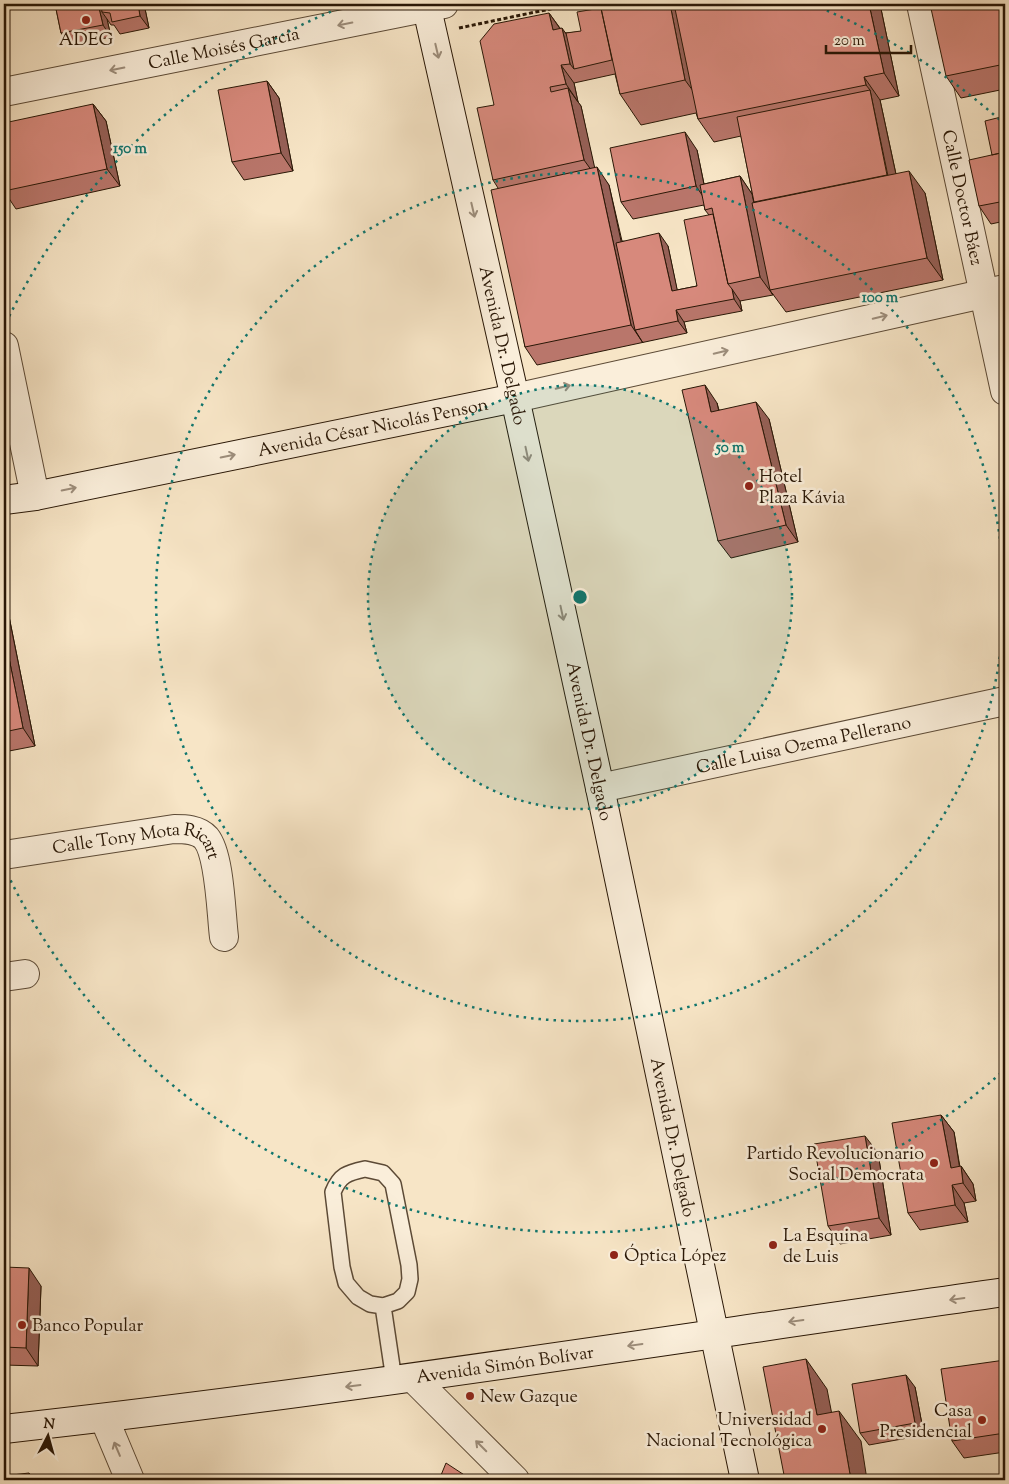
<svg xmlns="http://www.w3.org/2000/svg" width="1009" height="1484" font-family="'Sorts Mill Goudy',serif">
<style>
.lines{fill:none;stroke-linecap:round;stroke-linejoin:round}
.lane-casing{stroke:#5c4a36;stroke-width:18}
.street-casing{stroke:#5c4a36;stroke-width:30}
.secondary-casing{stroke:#291706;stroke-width:30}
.path{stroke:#291706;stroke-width:3;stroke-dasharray:4 2.5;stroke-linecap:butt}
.lane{stroke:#faeeda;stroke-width:15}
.street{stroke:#faeeda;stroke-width:28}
.secondary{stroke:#faeeda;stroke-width:28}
.wall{fill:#b9766b;stroke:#291706;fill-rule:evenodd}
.shaded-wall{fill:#966057;stroke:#291706}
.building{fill:#d7897c;stroke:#291706}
.oneway{stroke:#9c8d7b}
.ring{fill:none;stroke:#0f766e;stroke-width:2.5;stroke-dasharray:2.5 5}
.poi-dot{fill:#8f2418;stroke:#faeeda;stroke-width:2}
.labels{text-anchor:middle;stroke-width:5;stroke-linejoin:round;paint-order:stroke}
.poi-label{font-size:18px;fill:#291706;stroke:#faeeda;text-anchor:start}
.street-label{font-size:18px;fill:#291706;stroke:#faeeda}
.centre{fill:#0f766e;stroke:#faeeda;stroke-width:2.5}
.ring-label{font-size:15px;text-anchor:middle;font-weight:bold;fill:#0f766e;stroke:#faeeda;stroke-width:5;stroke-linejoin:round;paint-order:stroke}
</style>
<rect width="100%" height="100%" fill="#f7e5c6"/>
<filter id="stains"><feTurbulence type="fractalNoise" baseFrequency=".004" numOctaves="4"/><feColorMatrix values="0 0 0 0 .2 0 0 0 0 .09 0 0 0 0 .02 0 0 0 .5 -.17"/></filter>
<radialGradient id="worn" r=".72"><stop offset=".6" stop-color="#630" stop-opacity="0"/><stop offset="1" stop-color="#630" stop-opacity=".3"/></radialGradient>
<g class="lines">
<defs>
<path id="lane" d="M 365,1169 L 383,1173 L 393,1184 L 409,1265 L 410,1279 L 407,1292 L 398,1301 L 383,1306 L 370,1304 L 358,1297 L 346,1283 L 342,1267 L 333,1192 C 340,1175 347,1173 365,1169 Z
M 383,1306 L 394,1380"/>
<g id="street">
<path id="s1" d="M 921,4 L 1005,391"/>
<path id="s2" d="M 4,92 L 444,4"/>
<path d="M 4,346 L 35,496"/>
<path d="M 515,398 L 1005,289"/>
<path id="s3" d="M 600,788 L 1005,701"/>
<path id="s4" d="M 4,855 L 174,829 C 185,829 198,829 206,838 C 220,855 221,913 224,937"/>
<path d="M 4,977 L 25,974"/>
<path d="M 413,1378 L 515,1480"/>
<path d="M 104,1418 L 130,1480"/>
</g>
<g id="secondary">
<path id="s5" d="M 426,4 L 515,398 L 600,788 L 745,1480"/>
<path id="s6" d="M 4,500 L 35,496 L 515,398"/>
<path id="s7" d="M 4,1429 C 339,1392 672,1339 1005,1292"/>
</g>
</defs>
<!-- lane casing -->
<use href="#lane" class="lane-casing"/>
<!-- street casing -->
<use href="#street" class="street-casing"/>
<!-- secondary casing -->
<use href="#secondary" class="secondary-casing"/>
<!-- path -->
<path class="path" d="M 459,28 L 574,4"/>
<!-- lane -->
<use href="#lane" class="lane"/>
<!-- street -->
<use href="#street" class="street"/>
<!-- secondary -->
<use href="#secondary" class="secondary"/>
</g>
<!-- wall -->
<path class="wall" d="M 55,4 L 144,4 L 149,28 L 120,34 L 114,25 L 111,25 L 107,19 L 111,37 L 70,45 L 61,33 Z
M 880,4 L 899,96 L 880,100 L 896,174 L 925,193 L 943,280 L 786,312 L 772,293 L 773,295 L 740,301 L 742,311 L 684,322 L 687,333 L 537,365 L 525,347 L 498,188 L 493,180 L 494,105 L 549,13 L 560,28 L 566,33 ZM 615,74 L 620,94 L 641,125 L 696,113 L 698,119 L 714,142 L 741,136 L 754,202 L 752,194 L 740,176 L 704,184 L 697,150 L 621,202 L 633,219 L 704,205 L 705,210 L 709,215 L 697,286 L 677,290 L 668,246 L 622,241 L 609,185 L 594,168 L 581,106 L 578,102 L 574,83 Z
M 1005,4 L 1005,89 L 961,98 L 946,76 Z
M 267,81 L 279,98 L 293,171 L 244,180 L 232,162 Z
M 93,104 L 106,121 L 120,186 L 16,209 L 4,191 Z
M 1005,116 L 1005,221 L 991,224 L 979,206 L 992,155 Z
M 717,403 L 719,410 L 769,419 L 798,542 L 731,558 L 718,541 Z
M 4,591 L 35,746 L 4,752 Z
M 941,1115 L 954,1132 L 960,1167 L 961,1166 L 973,1184 L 976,1201 L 964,1203 L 968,1222 L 920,1230 L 908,1213 Z
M 878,1153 L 891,1235 L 840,1244 L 828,1226 Z
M 4,1267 L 41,1286 L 38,1366 L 4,1365 Z
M 1005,1361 L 1005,1452 L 964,1458 L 952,1441 Z
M 915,1387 L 924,1435 L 869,1445 L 860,1433 Z"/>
<!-- shaded-wall -->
<path class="shaded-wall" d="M 98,4 L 104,4 L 102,12 L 107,19 L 111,37 L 103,25 Z
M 138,4 L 144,4 L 149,28 L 140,16 Z
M 670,4 L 685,4 L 707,110 L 685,80 Z
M 869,4 L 880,4 L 899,96 L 884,73 Z
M 549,13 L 561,30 L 553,30 Z
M 562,28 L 574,45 L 574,69 L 570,64 Z
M 561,65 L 574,83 L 578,102 L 566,84 Z
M 864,77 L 880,100 L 901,198 L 889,181 L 870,90 L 866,85 Z
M 267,81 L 279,98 L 293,171 L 281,153 Z
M 568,88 L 581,106 L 597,178 L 584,160 Z
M 93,104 L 106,121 L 120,186 L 107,169 Z
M 685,132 L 697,150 L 708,204 L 696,186 Z
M 597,167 L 609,185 L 640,329 L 635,330 L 643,343 L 631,325 Z
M 909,171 L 925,193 L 943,280 L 927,258 Z
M 740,176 L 752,194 L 772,289 L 770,290 L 773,295 L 760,277 Z
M 659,233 L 668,246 L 680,303 L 672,291 Z
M 732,289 L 740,301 L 742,311 L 734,299 Z
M 676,310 L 684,322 L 687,333 L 678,321 Z
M 705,385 L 717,403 L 723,430 L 711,412 Z
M 756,402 L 769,419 L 798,542 L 786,525 Z
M 4,591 L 4,592 L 35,746 L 23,728 L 4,633 Z
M 941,1115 L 954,1132 L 962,1183 L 951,1168 Z
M 865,1136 L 878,1153 L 891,1235 L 879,1218 Z
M 961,1166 L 973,1184 L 976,1201 L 963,1183 Z
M 952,1185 L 964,1203 L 968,1222 L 955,1205 Z
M 29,1268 L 41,1286 L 38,1366 L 26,1348 Z
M 806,1359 L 827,1389 L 838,1446 L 817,1415 Z
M 906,1375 L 915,1387 L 924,1435 L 915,1423 Z
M 839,1411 L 861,1441 L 867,1480 L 851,1480 Z
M 29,1473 L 34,1480 L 30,1480 Z"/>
<!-- building -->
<path class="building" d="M 55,4 L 98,4 L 103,25 L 61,33 Z
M 101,4 L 138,4 L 140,16 L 112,22 L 110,13 L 102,12 Z
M 600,4 L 670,4 L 685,80 L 620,94 Z
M 674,4 L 869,4 L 884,73 L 864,77 L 866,85 L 698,119 Z
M 930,4 L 1005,4 L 1005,64 L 946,76 Z
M 601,8 L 612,60 L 574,69 L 566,33 L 581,31 L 577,12 Z
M 549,13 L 553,30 L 562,28 L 570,64 L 561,65 L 566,84 L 550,87 L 551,92 L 568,88 L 584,160 L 493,180 L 477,108 L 494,105 L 480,41 L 494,24 Z
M 267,81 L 281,153 L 232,162 L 218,90 Z
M 870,90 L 887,175 L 754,202 L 737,117 Z
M 93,104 L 107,169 L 4,191 L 4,123 Z
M 1005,116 L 1005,152 L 992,155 L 985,121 Z
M 685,132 L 696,186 L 621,202 L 610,148 Z
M 1005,152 L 1005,201 L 979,206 L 969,160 Z
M 597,167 L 631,325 L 525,347 L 491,190 Z
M 909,171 L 927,258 L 770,290 L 752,203 Z
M 740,176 L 760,277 L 728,284 L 712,208 L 705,210 L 700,185 Z
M 713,214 L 728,284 L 732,289 L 734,299 L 676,310 L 678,321 L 635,330 L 616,243 L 659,233 L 672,291 L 697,286 L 684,220 Z
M 705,385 L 711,412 L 756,402 L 786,525 L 718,541 L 682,390 Z
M 4,633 L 23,728 L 4,732 Z
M 941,1115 L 951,1168 L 961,1166 L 963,1183 L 952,1185 L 955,1205 L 908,1213 L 892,1123 Z
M 865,1136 L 879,1218 L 828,1226 L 814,1144 Z
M 4,1267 L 29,1268 L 26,1348 L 4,1347 Z
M 806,1359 L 817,1415 L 839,1411 L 851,1480 L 785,1480 L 763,1367 Z
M 1005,1360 L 1005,1433 L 952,1441 L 941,1369 Z
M 906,1375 L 915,1423 L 860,1433 L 852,1384 Z
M 446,1463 L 472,1480 L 439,1480 Z
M 29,1473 L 30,1480 L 4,1480 L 4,1476 Z
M 707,1478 L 707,1480 L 693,1480 Z"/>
<!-- one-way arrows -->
<defs><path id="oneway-shaft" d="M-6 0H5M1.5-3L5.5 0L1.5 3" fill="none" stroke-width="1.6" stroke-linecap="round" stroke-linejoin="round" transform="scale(1.25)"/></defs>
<g class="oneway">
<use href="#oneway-shaft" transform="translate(345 24) rotate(169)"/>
<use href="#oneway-shaft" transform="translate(437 51) rotate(77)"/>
<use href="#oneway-shaft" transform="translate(117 69) rotate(169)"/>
<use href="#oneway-shaft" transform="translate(473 210) rotate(77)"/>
<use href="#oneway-shaft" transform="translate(880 317) rotate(-13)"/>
<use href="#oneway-shaft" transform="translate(721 352) rotate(-13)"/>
<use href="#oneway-shaft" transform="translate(563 387) rotate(-13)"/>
<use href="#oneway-shaft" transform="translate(527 454) rotate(78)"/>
<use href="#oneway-shaft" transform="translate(228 456) rotate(-12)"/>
<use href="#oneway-shaft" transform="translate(69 489) rotate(-12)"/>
<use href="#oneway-shaft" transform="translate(562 613) rotate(78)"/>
<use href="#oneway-shaft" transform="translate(957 1299) rotate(172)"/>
<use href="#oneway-shaft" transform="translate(796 1321) rotate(172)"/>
<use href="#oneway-shaft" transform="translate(635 1345) rotate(172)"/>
<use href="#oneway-shaft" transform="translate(353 1386) rotate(173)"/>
<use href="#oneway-shaft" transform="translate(481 1446) rotate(-135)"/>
<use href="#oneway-shaft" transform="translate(117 1449) rotate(-113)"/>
</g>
<!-- distance rings -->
<circle cx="580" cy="597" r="212" fill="#0f766e" fill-opacity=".12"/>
<g class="ring">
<circle cx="580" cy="597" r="212"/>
<circle cx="580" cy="597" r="424"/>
<path d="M1001 1073A636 636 0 0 1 6 871M6 323A636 636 0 0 1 347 5M813 5A636 636 0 0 1 1001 121"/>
</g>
<!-- markers -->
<g class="poi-dot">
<circle cx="86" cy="20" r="5"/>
<circle cx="749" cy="486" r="5"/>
<circle cx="934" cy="1163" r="5"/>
<circle cx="773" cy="1245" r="5"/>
<circle cx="614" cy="1255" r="5"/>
<circle cx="22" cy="1325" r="5"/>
<circle cx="470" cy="1396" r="5"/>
<circle cx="982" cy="1420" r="5"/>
<circle cx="822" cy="1429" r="5"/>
</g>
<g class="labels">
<!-- poi labels -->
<g class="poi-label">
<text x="86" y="45" text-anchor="middle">ADEG</text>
<text x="759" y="482">Hotel<tspan x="759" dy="21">Plaza Kávia</tspan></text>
<text x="924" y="1159" text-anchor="end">Partido Revolucionario<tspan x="924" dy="21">Social Democrata</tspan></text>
<text x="783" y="1241">La Esquina<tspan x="783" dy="21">de Luis</tspan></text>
<text x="624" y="1261">Óptica López</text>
<text x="32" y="1331">Banco Popular</text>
<text x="480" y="1402">New Gazque</text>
<text x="972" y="1416" text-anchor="end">Casa<tspan x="972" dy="21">Presidencial</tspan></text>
<text x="812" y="1425" text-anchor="end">Universidad<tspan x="812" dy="21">Nacional Tecnológica</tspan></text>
</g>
<!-- street labels -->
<g class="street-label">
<text dy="6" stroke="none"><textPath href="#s2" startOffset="224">Calle Moisés García</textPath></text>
<text dy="6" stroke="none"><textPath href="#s1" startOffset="198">Calle Doctor Báez</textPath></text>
<text dy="6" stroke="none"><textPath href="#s5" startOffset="350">Avenida Dr. Delgado</textPath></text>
<text dy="6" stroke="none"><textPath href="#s6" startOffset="376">Avenida César Nicolás Penson</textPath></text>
<text dy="6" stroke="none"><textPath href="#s5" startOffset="755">Avenida Dr. Delgado</textPath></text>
<text dy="6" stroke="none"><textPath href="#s3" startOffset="208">Calle Luisa Ozema Pellerano</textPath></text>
<text dy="6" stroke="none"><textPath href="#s4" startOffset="139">Calle Tony Mota Ricart</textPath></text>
<text dy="6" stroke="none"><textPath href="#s5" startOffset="1160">Avenida Dr. Delgado</textPath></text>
<text dy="6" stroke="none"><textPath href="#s7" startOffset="505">Avenida Simón Bolívar</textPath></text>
</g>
</g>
<circle cx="580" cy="597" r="8" class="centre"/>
<g class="ring-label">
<text x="130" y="153">150 m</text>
<text x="880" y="302">100 m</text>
<text x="730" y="452">50 m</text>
</g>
<!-- margin -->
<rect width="1009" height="1484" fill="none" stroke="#f7e5c6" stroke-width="20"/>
<rect x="5" y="5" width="999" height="1474" fill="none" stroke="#291706" stroke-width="2.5"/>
<rect x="10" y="10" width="989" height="1464" fill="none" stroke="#291706"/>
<!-- north arrow -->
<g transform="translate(48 1436) rotate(6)" stroke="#faeeda" stroke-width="4" paint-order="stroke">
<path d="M0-4L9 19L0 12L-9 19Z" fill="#291706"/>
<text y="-8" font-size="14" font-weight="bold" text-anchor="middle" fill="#291706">N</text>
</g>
<!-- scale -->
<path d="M826 45v8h85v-8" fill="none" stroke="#291706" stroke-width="2.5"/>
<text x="834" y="45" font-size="15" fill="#291706" stroke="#faeeda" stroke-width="4" paint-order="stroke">20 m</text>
<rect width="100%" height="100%" filter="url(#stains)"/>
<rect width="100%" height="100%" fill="url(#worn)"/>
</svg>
